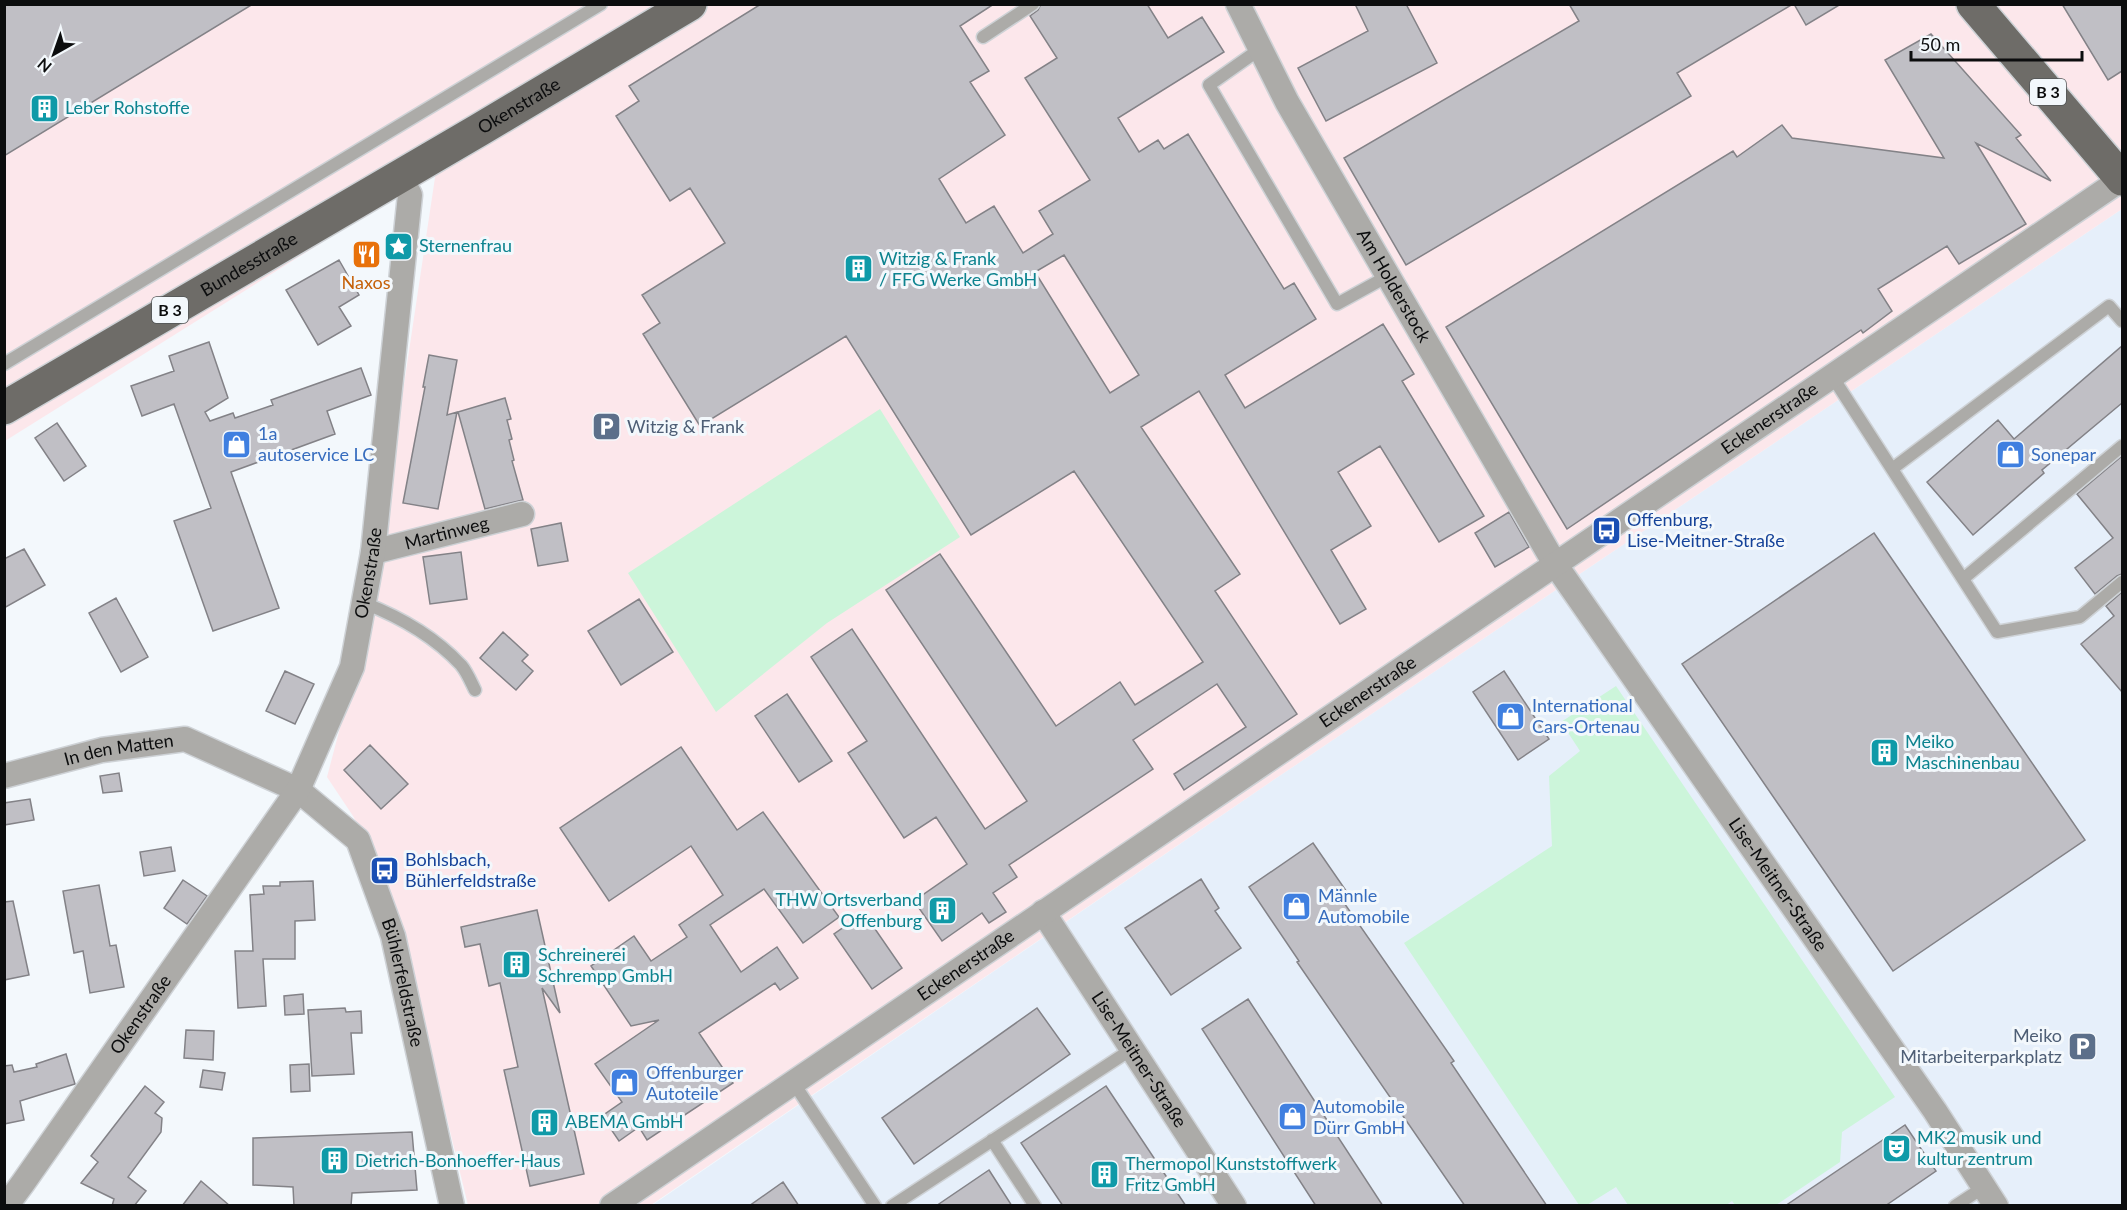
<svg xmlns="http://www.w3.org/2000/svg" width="2127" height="1210" font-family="Lato,sans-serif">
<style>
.built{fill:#e6effa}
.industrial{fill:#fce7eb}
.green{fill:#ccf5da}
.building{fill:#c0bfc5;stroke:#838287;stroke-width:1.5;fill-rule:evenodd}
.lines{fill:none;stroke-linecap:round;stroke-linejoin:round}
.lane-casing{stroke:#ced2d6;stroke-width:15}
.street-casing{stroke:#ced2d6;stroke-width:27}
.primary-casing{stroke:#ced2d6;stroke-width:36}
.lane{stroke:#acaba8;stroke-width:12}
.street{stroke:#acaba8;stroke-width:24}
.primary{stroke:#6e6c68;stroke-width:33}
.labels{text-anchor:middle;stroke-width:6;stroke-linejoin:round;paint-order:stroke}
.shield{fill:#f3f8fc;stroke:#515455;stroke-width:1.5}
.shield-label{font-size:16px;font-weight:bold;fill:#0c0d0e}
.street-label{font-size:18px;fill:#0c0d0e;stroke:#f3f8fc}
.culture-label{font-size:18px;fill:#0d838f;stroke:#f3f8fc;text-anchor:start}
.food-label{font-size:18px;fill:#c56008;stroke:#f3f8fc}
.service-label{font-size:18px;fill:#4e5e75;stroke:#f3f8fc;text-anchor:start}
.shop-label{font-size:18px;fill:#366cbe;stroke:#f3f8fc;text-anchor:start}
.transit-label{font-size:18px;fill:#164399;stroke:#f3f8fc;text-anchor:start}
</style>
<rect width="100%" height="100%" fill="#f3f8fc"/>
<!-- built -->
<path class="built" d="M 2122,209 L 2122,1205 L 651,1206 L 1269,783 Z"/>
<!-- industrial -->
<path class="industrial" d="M 5,5 L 2122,5 L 2122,209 L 1269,783 L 651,1205 L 468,1205 L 421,1012 L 385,874 L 353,816 L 327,777 L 369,618 L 436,171 L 5,441 Z"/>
<!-- green -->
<path class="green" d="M 880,409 L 960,537 L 827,623 L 716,712 L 628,573 Z
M 1616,686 L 1895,1097 L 1842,1132 L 1840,1162 L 1776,1205 L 1735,1205 L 1732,1201 L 1725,1206 L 1628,1205 L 1616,1187 L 1587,1205 L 1579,1205 L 1404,943 L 1552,846 L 1549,776 L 1580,751 L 1561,722 Z"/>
<!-- building -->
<path class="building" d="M 4,4 L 253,4 L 4,156 Z
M 761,4 L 994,4 L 960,26 L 989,71 L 970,82 L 1005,135 L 939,179 L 966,223 L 994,206 L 1023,253 L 1053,234 L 1039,211 L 1090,180 L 1025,78 L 1057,58 L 1030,16 L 1038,10 L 1041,4 L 1147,4 L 1168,38 L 1202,17 L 1224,52 L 1118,118 L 1139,152 L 1158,140 L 1164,149 L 1188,134 L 1284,289 L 1294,283 L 1316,319 L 1225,375 L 1245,408 L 1383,324 L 1414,374 L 1402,381 L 1484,516 L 1439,542 L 1380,446 L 1338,472 L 1371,526 L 1331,550 L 1366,609 L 1340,624 L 1199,391 L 1141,427 L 1240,574 L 1215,591 L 1297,714 L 1184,790 L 1174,774 L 1246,727 L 1217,684 L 1133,740 L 1153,769 L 1009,865 L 1017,877 L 993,893 L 1006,912 L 989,923 L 982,913 L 942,941 L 914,901 L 967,864 L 936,817 L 904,838 L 848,753 L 867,741 L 811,657 L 852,629 L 985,829 L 1027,801 L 886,590 L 940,554 L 1056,726 L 1120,682 L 1135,705 L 1203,662 L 1074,471 L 971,535 L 846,336 L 700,426 L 643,334 L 660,323 L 642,295 L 725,243 L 690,188 L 670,201 L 616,116 L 639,101 L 629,86 ZM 1064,255 L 1139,375 L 1110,393 L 1035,272 Z
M 1355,4 L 1406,4 L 1437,63 L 1326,121 L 1298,68 L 1368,31 Z
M 1569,4 L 1793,4 L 1677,73 L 1691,96 L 1406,265 L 1344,158 L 1579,21 Z
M 1794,4 L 1841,4 L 1806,25 Z
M 2062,4 L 2122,4 L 2122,71 L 2108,80 Z
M 1931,34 L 2021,135 L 2016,138 L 2051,181 L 1976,143 L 2026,224 L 1959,264 L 1947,246 L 1878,289 L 1892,311 L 1863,333 L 1861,330 L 1567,529 L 1446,327 L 1733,151 L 1737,157 L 1782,125 L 1792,138 L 1944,158 L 1885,60 Z
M 339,260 L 359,295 L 339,307 L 351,326 L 318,345 L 286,290 Z
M 209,342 L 228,398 L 205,412 L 210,421 L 233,413 L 235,418 L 273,405 L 271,400 L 361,368 L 371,395 L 327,411 L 335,434 L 231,472 L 279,608 L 213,631 L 174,521 L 211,508 L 174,404 L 142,416 L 131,386 L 174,371 L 169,356 Z
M 2122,346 L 2122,403 L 2042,470 L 2044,473 L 1973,535 L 1927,482 L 1998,420 L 2014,439 Z
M 429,355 L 457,360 L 447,415 L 457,412 L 438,509 L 403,503 L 425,387 L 423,387 Z
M 505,398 L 511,419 L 507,420 L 512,439 L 509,440 L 514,460 L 512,461 L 523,500 L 485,509 L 458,412 Z
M 57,423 L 86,466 L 64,481 L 35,438 Z
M 2122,456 L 2122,574 L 2117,576 L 2095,594 L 2075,568 L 2113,538 L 2077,494 Z
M 1509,512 L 1529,547 L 1495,567 L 1475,533 Z
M 561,523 L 568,561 L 538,566 L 531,529 Z
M 1874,533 L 2085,840 L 1893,971 L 1682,664 Z
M 24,549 L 45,585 L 4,608 L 4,559 Z
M 461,552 L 467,599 L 430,604 L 423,557 Z
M 2122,592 L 2122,692 L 2081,644 L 2114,616 L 2106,606 Z
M 116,598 L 148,657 L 121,672 L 89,613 Z
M 639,599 L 673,652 L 621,685 L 588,631 Z
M 503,632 L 528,655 L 522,661 L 533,671 L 516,690 L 480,658 Z
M 285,671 L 314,684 L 295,724 L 266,711 Z
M 1504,671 L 1549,739 L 1518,760 L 1473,692 Z
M 787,694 L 832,761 L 799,782 L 755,716 Z
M 370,745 L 408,784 L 381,809 L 344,770 Z
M 681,747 L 737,830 L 763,812 L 839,917 L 803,943 L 764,889 L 710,925 L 741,972 L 777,947 L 798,978 L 780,990 L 775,983 L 699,1033 L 733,1083 L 647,1140 L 639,1127 L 619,1141 L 602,1116 L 622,1102 L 595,1064 L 659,1020 L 631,1026 L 591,966 L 634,936 L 651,961 L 687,937 L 679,925 L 723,895 L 691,846 L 609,901 L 560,828 Z
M 119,773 L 122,791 L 103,793 L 100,776 Z
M 30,799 L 34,820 L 4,825 L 4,803 Z
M 1313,843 L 1349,895 L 1342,900 L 1454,1061 L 1451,1063 L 1547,1206 L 1465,1206 L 1297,962 L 1299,961 L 1249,887 Z
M 171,847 L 175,871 L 144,876 L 140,852 Z
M 1201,879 L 1219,908 L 1215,911 L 1241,948 L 1171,995 L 1125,928 Z
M 183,880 L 207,896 L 187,924 L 164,908 Z
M 313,881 L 315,920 L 295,921 L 295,959 L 263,959 L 266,1006 L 238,1008 L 235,951 L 253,951 L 250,895 L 264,894 L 263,886 L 280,886 L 280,882 Z
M 99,885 L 110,946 L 116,945 L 124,987 L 90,993 L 83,951 L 74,953 L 63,891 Z
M 13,901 L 29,975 L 4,980 L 4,902 Z
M 537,910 L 560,1013 L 542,988 L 584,1174 L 530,1186 L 504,1070 L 518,1067 L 500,983 L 489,986 L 480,944 L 465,947 L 461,927 Z
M 864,913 L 902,968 L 872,989 L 834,934 Z
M 303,994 L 304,1014 L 285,1015 L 284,996 Z
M 1248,999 L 1383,1206 L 1316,1206 L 1202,1029 Z
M 345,1008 L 346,1012 L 361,1011 L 362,1033 L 351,1033 L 354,1074 L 312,1076 L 308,1010 Z
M 1037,1008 L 1070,1054 L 914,1164 L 882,1118 Z
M 186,1030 L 214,1031 L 213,1060 L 184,1058 Z
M 66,1054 L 75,1084 L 20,1101 L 24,1120 L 4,1124 L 4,1066 L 12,1065 L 14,1072 L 37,1067 L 36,1064 Z
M 309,1064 L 310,1091 L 291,1092 L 290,1065 Z
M 203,1070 L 225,1073 L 222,1090 L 200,1087 Z
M 145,1086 L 164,1102 L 155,1113 L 162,1118 L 161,1132 L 128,1177 L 146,1191 L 134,1206 L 112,1206 L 114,1199 L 81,1183 L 98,1162 L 91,1156 Z
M 1106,1086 L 1186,1206 L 1063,1206 L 1021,1143 Z
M 1905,1125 L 1936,1171 L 1885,1206 L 1785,1206 Z
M 412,1132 L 417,1190 L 352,1193 L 351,1206 L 294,1206 L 293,1187 L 253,1185 L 253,1138 Z
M 989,1170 L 1012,1206 L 936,1206 Z
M 201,1181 L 230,1206 L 182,1206 Z
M 783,1182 L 799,1206 L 749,1206 Z"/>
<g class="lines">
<defs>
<path id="lane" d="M 983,37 L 1033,4
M 1260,49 L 1209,85 L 1337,304 L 1388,276
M 4,364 L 601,4
M 1832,376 L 1997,632 L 2080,617 L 2122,582
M 1892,469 L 2109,306 L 2122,321
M 1963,579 L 2122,446
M 364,603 C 400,617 434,636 461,665 C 467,672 471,682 475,690
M 793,1082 L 875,1206
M 992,1140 L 1035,1206
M 892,1206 L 1132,1049
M 1955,1206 L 1984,1187"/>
<g id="street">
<path id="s1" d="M 1238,4 L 1287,102 L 1555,564 L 1935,1111 L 1996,1206"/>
<path id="s2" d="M 373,552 L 522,514"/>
<path id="s3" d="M 4,776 L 102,750 L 185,739 L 298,790 L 358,840 L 393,936 L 452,1206"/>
<path id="s4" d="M 1043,912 L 1234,1206"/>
<path id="s5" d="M 6,1206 L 23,1183 L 298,790 L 352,667 L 373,552 L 410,195 L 400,176"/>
<path id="s6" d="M 612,1206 L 2122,179"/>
</g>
<g id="primary">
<path d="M 1973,4 L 2122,179"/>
<path id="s7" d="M 4,408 L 479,130 L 690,4"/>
</g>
</defs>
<!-- lane casing -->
<use href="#lane" class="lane-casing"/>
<!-- street casing -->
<use href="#street" class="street-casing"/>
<!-- primary casing -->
<use href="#primary" class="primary-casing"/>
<!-- lane -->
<use href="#lane" class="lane"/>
<!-- street -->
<use href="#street" class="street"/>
<!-- primary -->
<use href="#primary" class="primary"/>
</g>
<!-- icons -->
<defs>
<symbol id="building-square" viewBox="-11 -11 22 22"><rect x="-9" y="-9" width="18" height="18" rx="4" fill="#0f9aa8" stroke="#f3f8fc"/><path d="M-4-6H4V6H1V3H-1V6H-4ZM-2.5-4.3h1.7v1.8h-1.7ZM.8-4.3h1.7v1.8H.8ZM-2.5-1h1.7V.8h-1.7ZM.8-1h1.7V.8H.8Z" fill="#fff"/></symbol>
<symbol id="sight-square" viewBox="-11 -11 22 22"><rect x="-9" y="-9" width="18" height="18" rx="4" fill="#0f9aa8" stroke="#f3f8fc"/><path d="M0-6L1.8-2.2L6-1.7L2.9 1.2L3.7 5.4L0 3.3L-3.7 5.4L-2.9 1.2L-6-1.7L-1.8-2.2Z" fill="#fff"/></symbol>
<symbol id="restaurant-square" viewBox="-11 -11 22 22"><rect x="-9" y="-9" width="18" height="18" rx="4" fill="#e8710a" stroke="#f3f8fc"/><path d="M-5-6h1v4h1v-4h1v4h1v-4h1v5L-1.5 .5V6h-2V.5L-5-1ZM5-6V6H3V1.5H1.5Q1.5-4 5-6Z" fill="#fff"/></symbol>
<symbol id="parking-square" viewBox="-11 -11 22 22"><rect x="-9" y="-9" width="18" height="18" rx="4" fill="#5c6f8a" stroke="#f3f8fc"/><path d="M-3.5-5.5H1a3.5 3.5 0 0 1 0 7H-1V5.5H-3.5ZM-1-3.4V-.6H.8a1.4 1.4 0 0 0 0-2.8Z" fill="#fff"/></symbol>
<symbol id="shop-square" viewBox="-11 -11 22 22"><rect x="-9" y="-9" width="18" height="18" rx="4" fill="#3f7fe0" stroke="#f3f8fc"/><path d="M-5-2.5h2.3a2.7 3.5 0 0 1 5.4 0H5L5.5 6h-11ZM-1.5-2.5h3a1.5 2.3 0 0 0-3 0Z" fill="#fff"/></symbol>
<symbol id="bus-square" viewBox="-11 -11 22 22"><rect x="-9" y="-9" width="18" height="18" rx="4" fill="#1a4fb4" stroke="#f3f8fc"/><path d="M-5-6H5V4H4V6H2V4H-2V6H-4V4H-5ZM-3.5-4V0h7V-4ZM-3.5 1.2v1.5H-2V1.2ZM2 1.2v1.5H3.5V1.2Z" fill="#fff"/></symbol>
<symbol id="theatre-square" viewBox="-11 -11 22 22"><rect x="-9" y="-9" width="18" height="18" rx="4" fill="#0f9aa8" stroke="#f3f8fc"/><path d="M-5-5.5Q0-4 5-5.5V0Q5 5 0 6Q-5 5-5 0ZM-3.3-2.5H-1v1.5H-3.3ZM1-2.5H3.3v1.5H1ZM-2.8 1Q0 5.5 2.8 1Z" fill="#fff"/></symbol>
</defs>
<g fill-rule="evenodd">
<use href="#building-square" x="28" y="92" width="33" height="33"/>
<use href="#sight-square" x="382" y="230" width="33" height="33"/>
<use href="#restaurant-square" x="350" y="238" width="33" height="33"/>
<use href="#building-square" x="842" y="252" width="33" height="33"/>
<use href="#parking-square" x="590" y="410" width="33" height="33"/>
<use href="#shop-square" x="220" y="428" width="33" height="33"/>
<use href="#shop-square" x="1994" y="438" width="33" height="33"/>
<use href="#bus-square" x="1590" y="514" width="33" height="33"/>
<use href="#shop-square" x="1494" y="700" width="33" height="33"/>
<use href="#building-square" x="1868" y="736" width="33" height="33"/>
<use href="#bus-square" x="368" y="854" width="33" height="33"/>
<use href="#shop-square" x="1280" y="890" width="33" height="33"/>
<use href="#building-square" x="926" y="894" width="33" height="33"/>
<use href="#building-square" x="500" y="948" width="33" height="33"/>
<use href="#parking-square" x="2066" y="1030" width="33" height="33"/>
<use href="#shop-square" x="608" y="1066" width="33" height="33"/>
<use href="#shop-square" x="1276" y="1100" width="33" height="33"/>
<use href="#building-square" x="528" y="1106" width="33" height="33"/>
<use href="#theatre-square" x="1880" y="1132" width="33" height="33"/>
<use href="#building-square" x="318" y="1144" width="33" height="33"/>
<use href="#building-square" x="1088" y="1158" width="33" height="33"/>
</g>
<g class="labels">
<!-- shield labels -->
<g class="shield">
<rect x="2030" y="79" width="36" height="26" rx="4.5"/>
<rect x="152" y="297" width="36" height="26" rx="4.5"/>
</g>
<g class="shield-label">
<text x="2048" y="98">B 3</text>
<text x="170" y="316">B 3</text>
</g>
<!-- street labels -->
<g class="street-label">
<text dy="6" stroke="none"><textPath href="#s7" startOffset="597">Okenstraße</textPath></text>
<text dy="6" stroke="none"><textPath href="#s7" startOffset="284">Bundesstraße</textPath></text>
<text dy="6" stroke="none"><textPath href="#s1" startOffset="322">Am Holderstock</textPath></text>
<text dy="6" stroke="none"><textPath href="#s6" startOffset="1400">Eckenerstraße</textPath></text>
<text dy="6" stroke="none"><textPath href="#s2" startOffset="76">Martinweg</textPath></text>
<text dy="6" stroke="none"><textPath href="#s5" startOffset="738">Okenstraße</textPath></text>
<text dy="6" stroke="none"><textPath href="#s6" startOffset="914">Eckenerstraße</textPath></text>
<text dy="6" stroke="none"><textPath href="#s3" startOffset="118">In den Matten</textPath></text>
<text dy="6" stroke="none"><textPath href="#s1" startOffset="1034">Lise-Meitner-Straße</textPath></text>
<text dy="6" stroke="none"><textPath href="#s6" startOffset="428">Eckenerstraße</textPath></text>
<text dy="6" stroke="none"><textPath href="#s3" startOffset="537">Bühlerfeldstraße</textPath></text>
<text dy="6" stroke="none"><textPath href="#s5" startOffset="234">Okenstraße</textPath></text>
<text dy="6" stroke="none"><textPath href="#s4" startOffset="176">Lise-Meitner-Straße</textPath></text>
</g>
<!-- culture labels -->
<g class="culture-label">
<text x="65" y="114">Leber Rohstoffe</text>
<text x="419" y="252">Sternenfrau</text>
<text x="879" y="265">Witzig &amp; Frank<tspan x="879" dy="21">/ FFG Werke GmbH</tspan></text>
<text x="1905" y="748">Meiko<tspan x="1905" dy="21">Maschinenbau</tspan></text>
<text x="922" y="906" text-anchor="end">THW Ortsverband<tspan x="922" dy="21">Offenburg</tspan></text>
<text x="538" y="961">Schreinerei<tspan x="538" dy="21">Schrempp GmbH</tspan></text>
<text x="565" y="1128">ABEMA GmbH</text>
<text x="1917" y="1144">MK2 musik und<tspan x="1917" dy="21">kultur zentrum</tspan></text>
<text x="355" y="1167">Dietrich-Bonhoeffer-Haus</text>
<text x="1125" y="1170">Thermopol Kunststoffwerk<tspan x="1125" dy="21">Fritz GmbH</tspan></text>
</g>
<!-- food labels -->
<g class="food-label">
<text x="366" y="289">Naxos</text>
</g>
<!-- service labels -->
<g class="service-label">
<text x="627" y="433">Witzig &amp; Frank</text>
<text x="2062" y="1042" text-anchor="end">Meiko<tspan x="2062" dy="21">Mitarbeiterparkplatz</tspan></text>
</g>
<!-- shop labels -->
<g class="shop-label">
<text x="258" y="440">1a<tspan x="258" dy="21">autoservice LC</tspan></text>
<text x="2031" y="461">Sonepar</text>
<text x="1532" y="712">International<tspan x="1532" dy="21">Cars-Ortenau</tspan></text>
<text x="1318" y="902">Männle<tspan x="1318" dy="21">Automobile</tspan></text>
<text x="646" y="1079">Offenburger<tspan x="646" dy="21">Autoteile</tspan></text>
<text x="1313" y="1113">Automobile<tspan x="1313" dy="21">Dürr GmbH</tspan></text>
</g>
<!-- transit labels -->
<g class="transit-label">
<text x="1627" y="526">Offenburg,<tspan x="1627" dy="21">Lise-Meitner-Straße</tspan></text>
<text x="405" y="866">Bohlsbach,<tspan x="405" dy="21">Bühlerfeldstraße</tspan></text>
</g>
</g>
<!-- border -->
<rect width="2127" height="1210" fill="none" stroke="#0c0d0e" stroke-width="12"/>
<!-- north arrow -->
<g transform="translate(54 54) rotate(220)" stroke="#f3f8fc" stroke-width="4.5" paint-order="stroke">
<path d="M0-4.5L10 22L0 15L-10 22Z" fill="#0c0d0e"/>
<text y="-9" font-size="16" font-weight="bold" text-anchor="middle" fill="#0c0d0e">N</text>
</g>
<!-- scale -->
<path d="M1911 51v9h171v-9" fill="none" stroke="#0c0d0e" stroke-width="3"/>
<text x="1920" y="51" font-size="18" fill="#0c0d0e" stroke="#f3f8fc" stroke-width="4.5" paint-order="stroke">50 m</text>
</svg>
